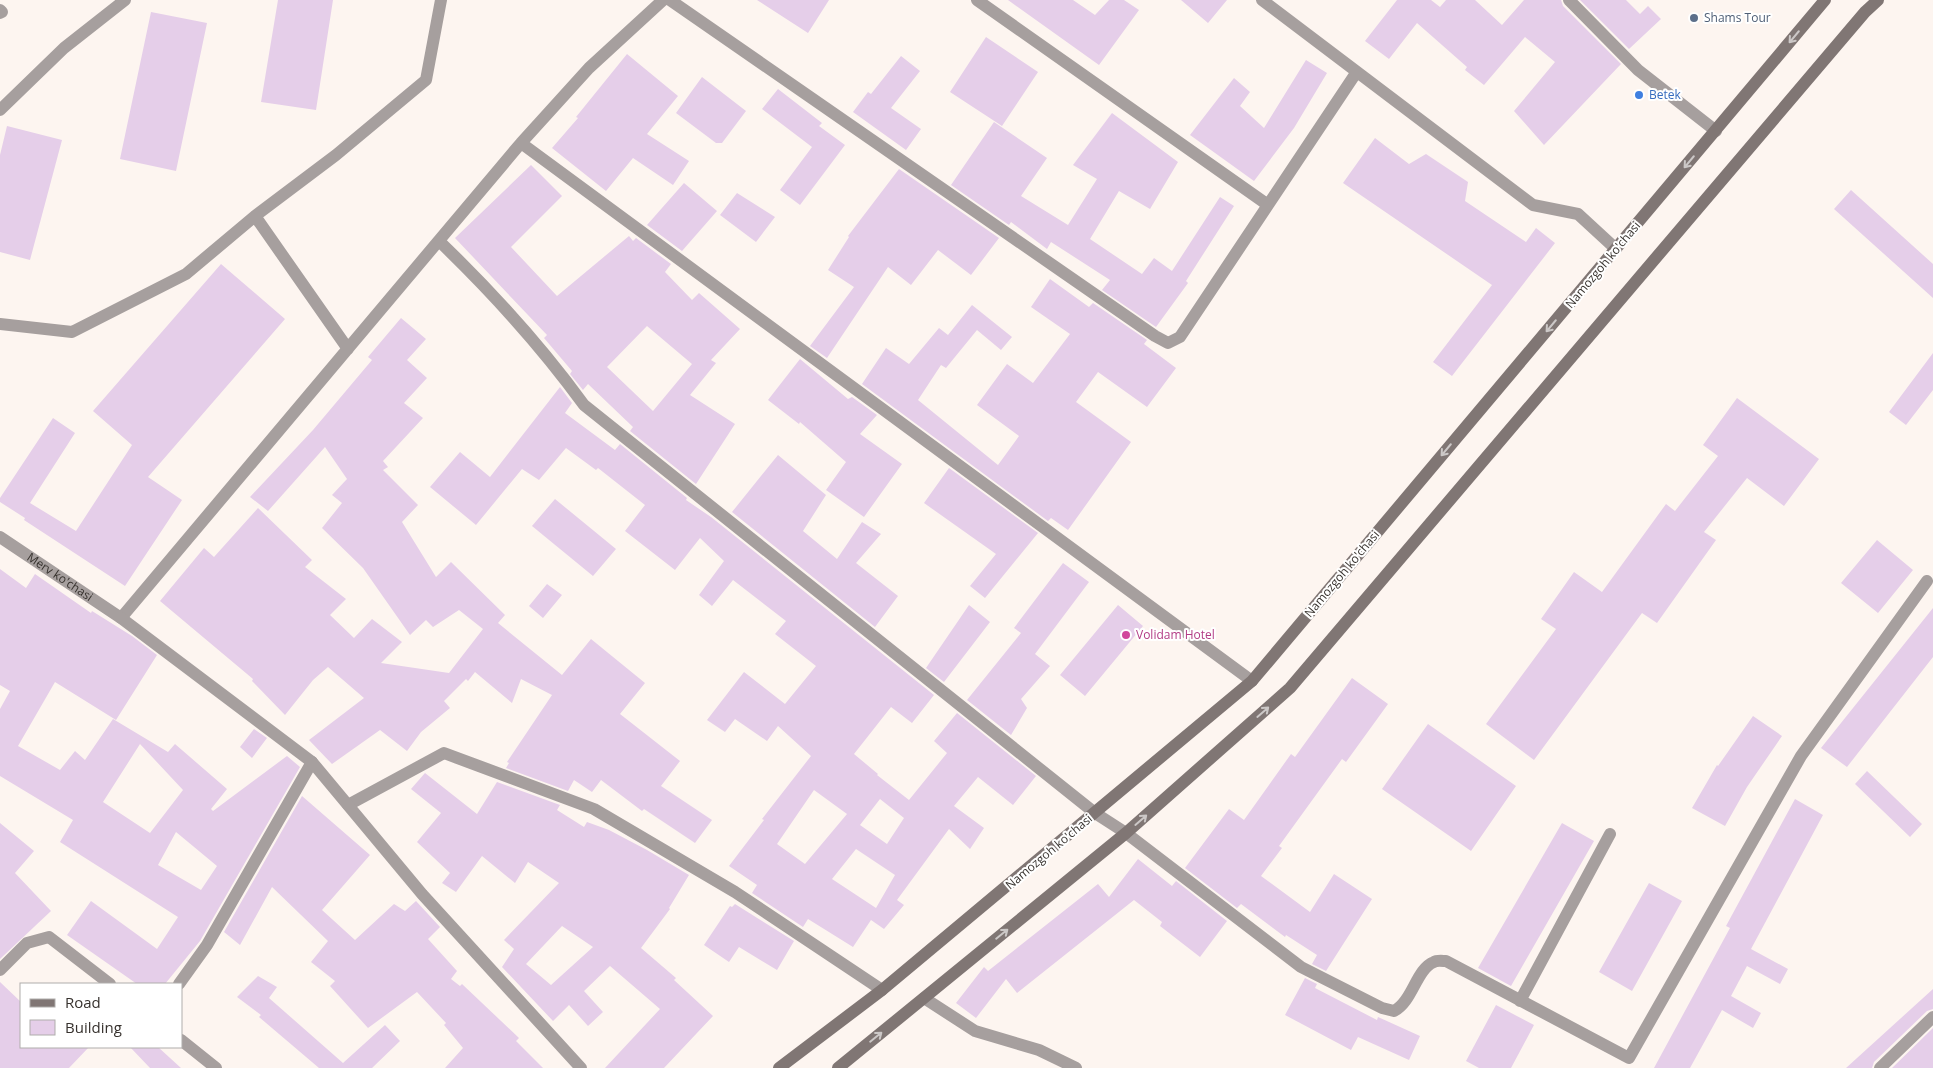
<svg xmlns="http://www.w3.org/2000/svg" width="1933" height="1068" font-family="'Open Sans',sans-serif">
<style>
.building{fill:#e5cee9;fill-rule:evenodd}
.lines{fill:none;stroke-linecap:round;stroke-linejoin:round}
.minor{stroke:#a69f9e;stroke-width:12}
.tertiary{stroke:#a69f9e;stroke-width:12}
.secondary{stroke:#807674;stroke-width:12}
.oneway{stroke:#ccc8c7}
.service-dot{fill:#5c6f8a;stroke:#fff;stroke-width:2}
.shop-dot{fill:#3f7fe0;stroke:#fff;stroke-width:2}
.hotel-dot{fill:#d1479c;stroke:#fff;stroke-width:2}
.labels{text-anchor:middle;stroke-width:4;stroke-linejoin:round;paint-order:stroke}
.service-label{font-size:12px;fill:#4e5e75;stroke:#fff;text-anchor:start}
.shop-label{font-size:12px;fill:#366cbe;stroke:#fff;text-anchor:start}
.street-label{font-size:12px;fill:#37322e;stroke:#fff}
.hotel-label{font-size:12px;fill:#b23c85;stroke:#fff;text-anchor:start}
</style>
<rect width="100%" height="100%" fill="#fdf5f0"/>
<!-- building -->
<path class="building" d="M 278,0 L 333,0 L 316,110 L 261,102 Z
M 757,0 L 829,0 L 808,33 Z
M 1008,0 L 1073,0 L 1095,15 L 1109,0 L 1124,0 L 1139,10 L 1099,65 Z
M 1181,0 L 1227,0 L 1208,23 Z
M 1397,0 L 1431,0 L 1440,7 L 1446,0 L 1475,0 L 1502,25 L 1524,0 L 1561,0 L 1563,6 L 1621,64 L 1544,145 L 1514,111 L 1555,62 L 1525,37 L 1484,85 L 1465,70 L 1467,67 L 1417,23 L 1389,59 L 1365,41 Z
M 1580,0 L 1626,0 L 1640,14 L 1648,6 L 1661,19 L 1629,49 Z
M 151,12 L 207,23 L 176,171 L 120,159 Z
M 986,37 L 1038,72 L 1002,126 L 950,92 Z
M 627,54 L 678,96 L 647,134 L 689,161 L 673,185 L 633,158 L 606,191 L 552,148 L 578,118 L 576,117 Z
M 901,56 L 920,71 L 891,108 L 921,129 L 906,150 L 853,112 L 868,92 L 871,94 Z
M 1306,60 L 1327,73 L 1294,128 L 1254,181 L 1190,135 L 1234,78 L 1250,92 L 1240,106 L 1264,128 Z
M 702,77 L 746,111 L 722,143 L 716,143 L 676,113 Z
M 778,89 L 822,123 L 819,126 L 845,145 L 800,205 L 780,190 L 812,147 L 762,109 Z
M 1112,113 L 1178,162 L 1150,209 L 1119,191 L 1090,239 L 1142,274 L 1154,258 L 1172,271 L 1220,197 L 1234,206 L 1186,281 L 1188,283 L 1156,327 L 1102,290 L 1110,280 L 1051,242 L 1047,249 L 1011,222 L 1009,225 L 951,185 L 994,122 L 1047,158 L 1021,196 L 1068,225 L 1097,179 L 1073,165 Z
M 7,126 L 62,140 L 30,260 L 0,252 L 0,155 Z
M 1375,138 L 1409,164 L 1426,154 L 1468,182 L 1465,201 L 1526,242 L 1536,228 L 1555,243 L 1452,376 L 1433,362 L 1492,285 L 1343,183 Z
M 531,165 L 562,196 L 511,247 L 557,296 L 629,236 L 633,241 L 636,238 L 671,264 L 665,272 L 692,300 L 699,293 L 740,329 L 711,360 L 716,363 L 690,395 L 735,424 L 696,484 L 630,431 L 633,427 L 588,384 L 583,390 L 570,374 L 572,371 L 544,338 L 547,335 L 455,238 ZM 647,326 L 692,364 L 653,411 L 607,367 Z
M 899,169 L 999,238 L 971,275 L 938,250 L 911,285 L 888,267 L 827,358 L 810,346 L 854,287 L 828,270 L 849,237 L 848,236 Z
M 684,183 L 717,211 L 682,251 L 647,225 Z
M 1851,190 L 1933,264 L 1933,298 L 1834,209 Z
M 737,193 L 775,217 L 756,242 L 720,215 Z
M 221,264 L 285,319 L 148,477 L 182,500 L 125,586 L 24,520 L 25,518 L 0,502 L 0,498 L 53,418 L 75,433 L 30,503 L 76,531 L 132,445 L 93,411 Z
M 1050,279 L 1089,307 L 1093,303 L 1147,340 L 1144,344 L 1176,368 L 1147,407 L 1098,372 L 1076,402 L 1131,442 L 1068,530 L 1051,518 L 1048,521 L 862,384 L 886,348 L 909,364 L 939,328 L 948,335 L 972,305 L 1012,337 L 1001,350 L 977,330 L 946,368 L 941,365 L 918,400 L 998,465 L 1019,436 L 977,405 L 1007,364 L 1033,383 L 1070,334 L 1031,307 Z
M 401,318 L 426,339 L 407,360 L 427,378 L 404,403 L 423,418 L 383,461 L 388,467 L 383,470 L 418,505 L 402,522 L 436,577 L 451,562 L 505,615 L 498,623 L 562,675 L 591,639 L 645,683 L 620,714 L 680,761 L 661,786 L 712,820 L 695,843 L 644,809 L 642,811 L 601,780 L 592,792 L 574,780 L 568,791 L 506,768 L 509,763 L 507,762 L 552,695 L 521,679 L 512,703 L 475,672 L 468,681 L 466,679 L 444,701 L 450,708 L 421,732 L 407,751 L 380,730 L 332,764 L 309,740 L 364,698 L 328,667 L 313,680 L 285,715 L 252,681 L 253,679 L 160,601 L 204,548 L 214,557 L 258,508 L 312,560 L 305,567 L 346,599 L 330,615 L 354,638 L 372,619 L 402,642 L 381,663 L 449,673 L 483,629 L 459,610 L 433,627 L 426,620 L 410,635 L 363,568 L 322,528 L 342,503 L 332,495 L 347,479 L 325,447 L 268,511 L 250,497 L 313,430 L 372,360 L 368,357 Z
M 1933,353 L 1933,390 L 1906,425 L 1889,412 Z
M 800,359 L 848,399 L 852,397 L 877,415 L 860,434 L 902,464 L 864,517 L 826,490 L 846,462 L 800,422 L 799,424 L 768,400 Z
M 560,387 L 572,403 L 565,413 L 615,450 L 620,444 L 687,498 L 686,500 L 711,517 L 934,695 L 912,723 L 891,707 L 854,754 L 878,774 L 877,775 L 909,800 L 947,753 L 934,741 L 957,713 L 1036,776 L 1013,805 L 978,777 L 954,806 L 984,828 L 970,849 L 949,829 L 897,900 L 904,905 L 884,929 L 871,920 L 853,947 L 808,919 L 803,927 L 752,893 L 757,885 L 729,866 L 764,820 L 762,819 L 811,756 L 778,726 L 767,741 L 735,719 L 725,732 L 707,720 L 744,672 L 785,704 L 816,666 L 775,634 L 786,621 L 733,580 L 712,606 L 699,595 L 724,561 L 700,538 L 675,570 L 625,531 L 645,505 L 598,468 L 596,470 L 566,448 L 539,480 L 522,469 L 476,525 L 430,487 L 460,452 L 490,477 ZM 814,790 L 847,814 L 805,864 L 777,844 ZM 880,799 L 904,818 L 887,844 L 860,825 ZM 856,849 L 895,875 L 876,908 L 832,879 Z
M 1737,398 L 1819,459 L 1784,506 L 1747,478 L 1704,532 L 1716,540 L 1657,623 L 1642,613 L 1534,760 L 1486,724 L 1556,629 L 1541,619 L 1574,572 L 1602,592 L 1666,504 L 1675,511 L 1718,456 L 1703,445 Z
M 778,455 L 826,495 L 803,531 L 837,559 L 862,522 L 881,534 L 856,563 L 898,596 L 875,627 L 732,512 Z
M 949,468 L 1038,533 L 985,598 L 970,586 L 996,554 L 924,503 Z
M 555,499 L 616,549 L 593,576 L 532,526 Z
M 1877,540 L 1913,570 L 1878,613 L 1841,583 Z
M 1063,563 L 1089,582 L 1035,654 L 1050,666 L 1021,699 L 1027,708 L 1011,735 L 967,700 L 1021,633 L 1014,628 Z
M 0,569 L 26,588 L 35,574 L 91,613 L 92,611 L 132,636 L 157,655 L 116,720 L 55,682 L 18,746 L 60,770 L 75,751 L 85,760 L 113,719 L 168,752 L 175,744 L 227,789 L 211,809 L 213,811 L 287,756 L 300,767 L 200,941 L 165,984 L 137,984 L 67,935 L 91,901 L 157,949 L 178,917 L 60,842 L 73,820 L 0,776 L 0,709 L 10,691 L 0,685 ZM 140,744 L 183,790 L 150,833 L 103,802 ZM 176,832 L 217,866 L 201,890 L 158,865 Z
M 547,584 L 562,595 L 543,618 L 529,606 Z
M 969,605 L 990,622 L 944,682 L 926,668 Z
M 1118,605 L 1143,626 L 1085,696 L 1060,675 Z
M 1933,608 L 1933,657 L 1847,767 L 1821,748 Z
M 1352,678 L 1388,704 L 1346,762 L 1342,759 L 1279,846 L 1282,848 L 1261,876 L 1310,912 L 1334,874 L 1372,899 L 1326,971 L 1312,964 L 1317,955 L 1286,935 L 1285,937 L 1241,904 L 1237,908 L 1185,868 L 1229,809 L 1244,820 L 1291,754 L 1295,757 Z
M 1753,716 L 1782,736 L 1747,787 L 1725,826 L 1692,808 L 1717,765 L 1718,766 Z
M 1428,724 L 1516,786 L 1471,851 L 1382,789 Z
M 254,729 L 267,738 L 252,758 L 240,747 Z
M 1867,771 L 1922,824 L 1910,837 L 1855,784 Z
M 425,773 L 477,814 L 497,782 L 560,805 L 557,810 L 584,827 L 587,822 L 609,830 L 647,850 L 689,875 L 669,908 L 670,909 L 641,948 L 676,978 L 674,980 L 713,1016 L 664,1068 L 605,1068 L 660,1009 L 610,966 L 584,991 L 603,1012 L 588,1026 L 569,1005 L 553,1021 L 502,967 L 514,949 L 504,940 L 559,883 L 528,862 L 515,883 L 482,856 L 456,892 L 442,883 L 450,873 L 417,842 L 441,813 L 411,789 ZM 562,926 L 593,947 L 551,985 L 526,964 Z
M 302,796 L 370,855 L 322,910 L 355,940 L 394,904 L 405,911 L 416,901 L 440,927 L 428,939 L 457,971 L 451,979 L 460,986 L 462,984 L 519,1038 L 516,1041 L 543,1068 L 445,1068 L 463,1048 L 444,1025 L 446,1023 L 417,992 L 368,1028 L 330,986 L 335,981 L 311,962 L 328,941 L 272,887 L 240,945 L 224,932 Z
M 1795,799 L 1823,815 L 1751,949 L 1788,969 L 1780,984 L 1747,966 L 1731,996 L 1761,1013 L 1753,1028 L 1722,1010 L 1690,1068 L 1654,1068 L 1730,928 L 1726,926 Z
M 0,823 L 34,851 L 15,873 L 51,911 L 0,959 Z
M 1562,823 L 1594,841 L 1511,986 L 1478,968 Z
M 1138,859 L 1172,886 L 1176,881 L 1227,921 L 1200,957 L 1160,926 L 1162,922 L 1134,900 L 1017,993 L 1006,979 L 976,1018 L 956,1003 L 984,967 L 988,971 L 1098,884 L 1109,897 Z
M 1649,883 L 1682,901 L 1632,991 L 1599,972 Z
M 735,904 L 794,941 L 777,970 L 739,947 L 729,962 L 704,945 L 730,906 L 732,907 Z
M 258,976 L 277,987 L 269,998 L 343,1063 L 385,1025 L 400,1041 L 372,1068 L 319,1068 L 259,1017 L 261,1015 L 237,997 Z
M 1305,978 L 1317,984 L 1315,988 L 1377,1020 L 1378,1017 L 1420,1036 L 1409,1060 L 1358,1037 L 1351,1050 L 1285,1015 Z
M 0,982 L 21,1002 L 21,1047 L 89,1047 L 69,1068 L 0,1068 Z
M 1933,989 L 1933,1009 L 1927,1011 L 1874,1062 L 1872,1068 L 1846,1068 Z
M 1496,1005 L 1534,1025 L 1511,1068 L 1479,1068 L 1466,1061 Z
M 1933,1028 L 1933,1068 L 1892,1068 Z
M 130,1047 L 158,1047 L 181,1068 L 150,1068 Z"/>
<g class="lines">
<!-- minor -->
<path class="minor" d="M 663,0 L 589,68 L 521,143 L 1252,681
M 670,0 L 1155,336 L 1168,343 L 1180,337 L 1356,73
M 977,0 L 1268,205
M 1262,0 L 1533,205 L 1578,214 L 1616,249
M 1569,0 L 1638,70 L 1716,131
M 0,10 L 2,12 L 0,13
M 0,110 L 64,48 L 125,0
M 255,216 L 348,349
M 439,241 C 492,292 541,346 584,405 L 1095,813 L 1126,833 L 1301,967 L 1382,1008 L 1394,1011 C 1413,1001 1416,969 1434,962 C 1437,960 1443,961 1446,961 L 1629,1058 L 1801,756 L 1927,581
M 0,324 L 72,332 L 186,274 L 255,216 L 336,155 L 426,80 L 441,0
M 121,618 L 521,143
M 348,805 L 444,753 L 594,809 L 735,892 L 882,990
M 0,970 L 27,943 L 49,937 L 110,984
M 179,984 L 207,945 L 312,762
M 924,998 L 975,1031 L 1039,1050 L 1076,1068
M 1520,1001 L 1610,834
M 181,1040 L 216,1068
M 1880,1068 L 1933,1017"/>
<!-- tertiary -->
<path class="tertiary" id="s1" d="M 0,537 L 121,618 L 312,762 L 422,894 L 581,1068"/>
<!-- secondary -->
<path class="secondary" d="M 779,1068 L 882,990 L 1252,681 L 1825,0
M 838,1068 L 1126,833 L 1290,688 L 1865,12 L 1878,0"/>
</g>
<!-- one-way arrows -->
<defs><path id="oneway-shaft" d="M-6 0H5M1.5-3L5.5 0L1.5 3" fill="none" stroke-width="1.6" stroke-linecap="round" stroke-linejoin="round" transform="scale(1.25)"/></defs>
<g class="oneway">
<use href="#oneway-shaft" transform="translate(1794 37) rotate(130)"/>
<use href="#oneway-shaft" transform="translate(1689 162) rotate(130)"/>
<use href="#oneway-shaft" transform="translate(1551 326) rotate(130)"/>
<use href="#oneway-shaft" transform="translate(1446 450) rotate(130)"/>
<use href="#oneway-shaft" transform="translate(1263 712) rotate(-41)"/>
<use href="#oneway-shaft" transform="translate(1141 820) rotate(-41)"/>
<use href="#oneway-shaft" transform="translate(1002 934) rotate(-39)"/>
<use href="#oneway-shaft" transform="translate(876 1037) rotate(-39)"/>
</g>
<!-- markers -->
<circle class="service-dot" cx="1694" cy="18" r="5"/>
<circle class="shop-dot" cx="1639" cy="95" r="5"/>
<circle class="hotel-dot" cx="1126" cy="635" r="5"/>
<g class="labels">
<!-- service labels -->
<g class="service-label">
<text x="1704" y="22">Shams Tour</text>
</g>
<!-- shop labels -->
<g class="shop-label">
<text x="1649" y="99">Betek</text>
</g>
<!-- street labels -->
<g class="street-label">
<text transform="translate(1603 265) rotate(-50)" y="4">Namozgoh ko'chasi</text>
<text transform="translate(1342 574) rotate(-50)" y="4">Namozgoh ko'chasi</text>
<text dy="4" stroke="none"><textPath href="#s1" startOffset="72">Merv ko'chasi</textPath></text>
<text transform="translate(1049 852) rotate(-40)" y="4">Namozgoh ko'chasi</text>
</g>
<!-- hotel labels -->
<g class="hotel-label">
<text x="1136" y="639">Volidam Hotel</text>
</g>
</g>
<!-- legend -->
<rect x="20" y="983" width="162" height="65" fill="#ffffff" stroke="#afadab"/>
<rect x="30" y="999" width="25" height="8" fill="#807674" stroke="#afadab"/>
<text x="65" y="1008" font-size="15" fill="#37322e">Road</text>
<rect x="30" y="1020" width="25" height="15" fill="#e5cee9" stroke="#afadab"/>
<text x="65" y="1033" font-size="15" fill="#37322e">Building</text>
</svg>
